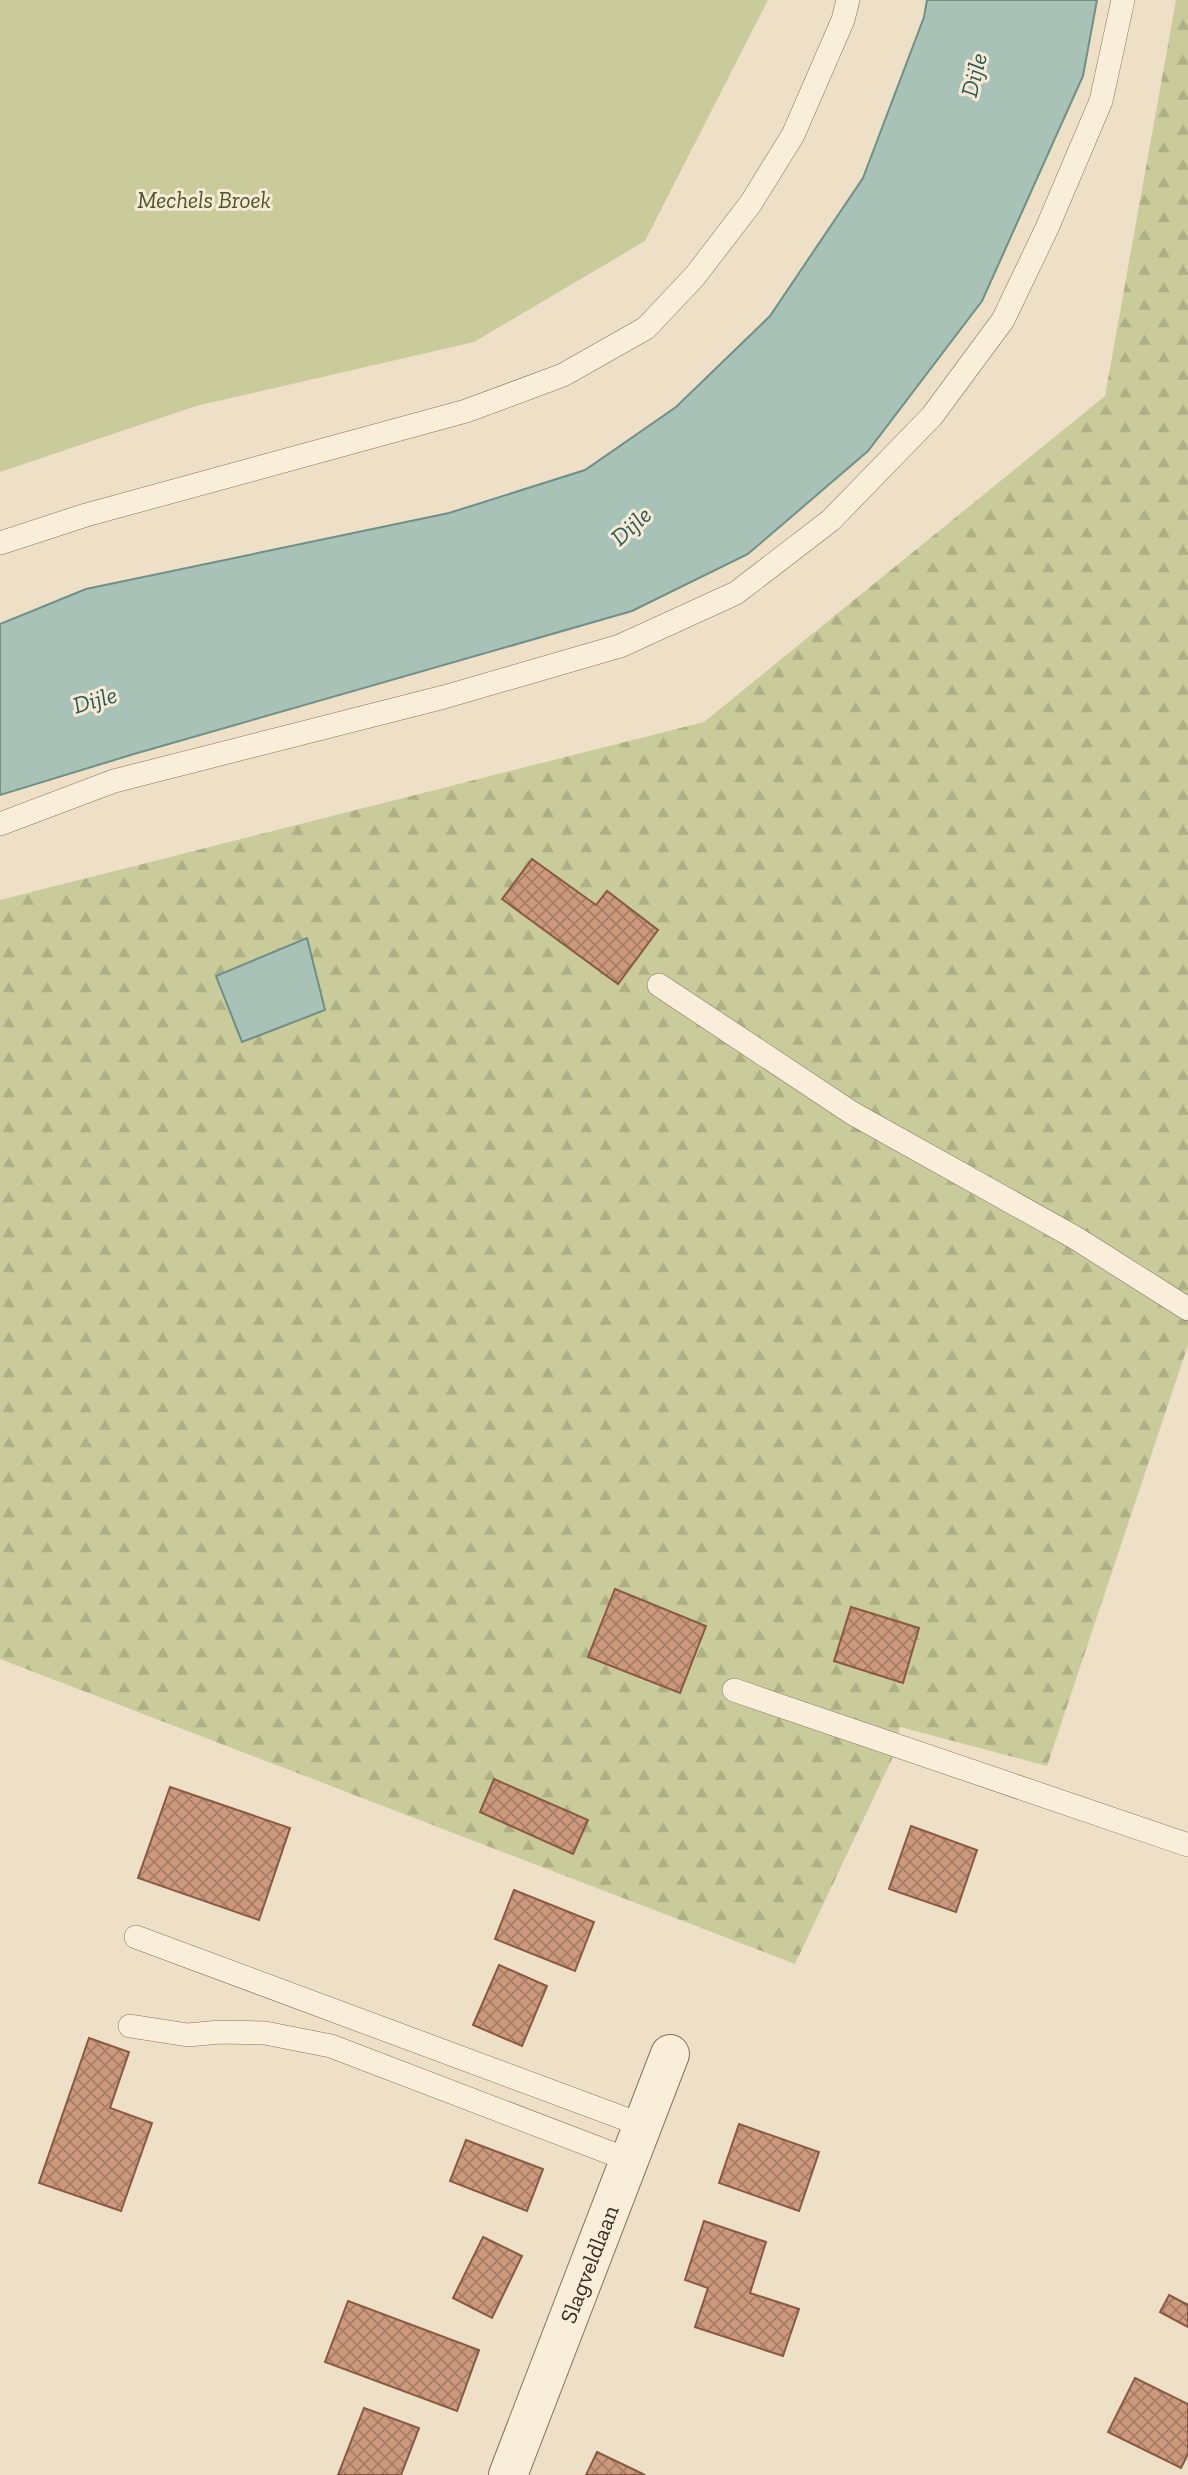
<svg xmlns="http://www.w3.org/2000/svg" width="1188" height="2475" font-family="'Zilla Slab',serif">
<style>
.forest{fill:url(#forest-firs)}
.green{fill:#c9cc9a}
.water{fill:#a8c2b8;stroke:#6e9086;stroke-width:2}
.building{fill:url(#building-cross-hatch);stroke:#885a42;stroke-width:2}
.lines{fill:none;stroke-linecap:round;stroke-linejoin:round}
.service-casing{stroke:#89715c;stroke-width:24}
.minor-casing{stroke:#89715c;stroke-width:40}
.service{stroke:#f9eeda;stroke-width:23}
.minor{stroke:#f9eeda;stroke-width:38}
.labels{text-anchor:middle;stroke-width:6;stroke-linejoin:round;paint-order:stroke}
.park-label{font-size:23px;font-style:italic;fill:#4d5626;stroke:#f5ead6}
.street-label{font-size:23px;fill:#3a2b20;stroke:#f5ead6}
.water-label{font-size:24px;font-style:italic;fill:#2f5954;stroke:#f5ead6}
</style>
<defs>
<pattern id="forest-firs" width="22" height="20" patternUnits="userSpaceOnUse" patternTransform="scale(1.75)"><rect width="22" height="20" fill="#c9cc9a"/><path d="M5 1l3.5 6h-7zM16 11l3.5 6h-7z" fill="#adaf84"/></pattern>
<pattern id="building-cross-hatch" width="8" height="8" patternUnits="userSpaceOnUse" patternTransform="scale(1.75)"><rect width="8" height="8" fill="#cc997d"/><path d="M0 0l8 8M0 8l8-8" fill="none" stroke="#a77d66"/></pattern>
</defs>
<rect width="100%" height="100%" fill="#eee0c6"/>
<!-- forest -->
<path class="forest" d="M 1176,0 L 1188,0 L 1188,1345 L 1047,1766 L 900,1727 L 892,1759 L 795,1964 L 0,1659 L 0,900 L 704,722 L 1105,396 Z"/>
<!-- green -->
<path class="green" d="M 0,0 L 768,0 L 645,241 L 474,342 L 196,406 L 0,472 Z"/>
<!-- water -->
<path class="water" d="M 927,0 L 1097,0 L 1083,76 L 982,301 L 868,451 L 748,554 L 632,611 L 134,754 L 0,795 L 0,624 L 86,589 L 449,513 L 585,470 L 676,407 L 770,316 L 863,178 L 924,17 Z
M 307,938 L 325,1010 L 242,1042 L 216,976 Z"/>
<!-- building -->
<path class="building" d="M 532,859 L 596,905 L 607,891 L 658,930 L 618,984 L 502,899 Z
M 615,1589 L 706,1626 L 680,1693 L 588,1657 Z
M 851,1607 L 919,1628 L 903,1683 L 834,1661 Z
M 494,1779 L 588,1820 L 573,1854 L 480,1812 Z
M 170,1787 L 290,1828 L 259,1920 L 138,1878 Z
M 911,1826 L 977,1850 L 956,1912 L 889,1889 Z
M 514,1890 L 594,1922 L 575,1971 L 495,1939 Z
M 499,1965 L 547,1986 L 522,2046 L 473,2025 Z
M 89,2038 L 129,2052 L 110,2108 L 152,2123 L 121,2211 L 39,2183 Z
M 739,2124 L 819,2152 L 799,2211 L 719,2183 Z
M 466,2140 L 543,2169 L 527,2211 L 450,2181 Z
M 704,2221 L 766,2242 L 750,2293 L 799,2309 L 783,2356 L 695,2327 L 708,2288 L 685,2280 Z
M 483,2237 L 522,2256 L 492,2318 L 453,2298 Z
M 1169,2295 L 1188,2305 L 1188,2327 L 1160,2312 Z
M 348,2301 L 479,2350 L 457,2411 L 325,2362 Z
M 1135,2378 L 1188,2404 L 1188,2454 L 1181,2468 L 1108,2432 Z
M 364,2408 L 419,2428 L 401,2475 L 338,2475 Z
M 597,2452 L 645,2475 L 586,2475 Z"/>
<g class="lines">
<defs>
<path id="service" d="M 0,543 L 86,515 L 466,411 L 563,375 L 646,328 L 695,276 L 751,203 L 793,135 L 843,20 L 848,0
M 0,824 L 114,781 L 444,697 L 620,646 L 736,593 L 831,520 L 932,416 L 1003,320 L 1047,228 L 1101,101 L 1123,0
M 659,985 L 852,1113 L 1074,1237 L 1188,1309
M 734,1690 L 1188,1845
M 136,1937 L 642,2125
M 130,2026 L 188,2035 L 220,2032 L 265,2033 L 331,2046 L 629,2160"/>
<g id="minor">
<path id="s1" d="M 508,2475 L 670,2054"/>
</g>
</defs>
<!-- service casing -->
<use href="#service" class="service-casing"/>
<!-- minor casing -->
<use href="#minor" class="minor-casing"/>
<!-- service -->
<use href="#service" class="service"/>
<!-- minor -->
<use href="#minor" class="minor"/>
</g>
<g class="labels">
<!-- park labels -->
<g class="park-label">
<text x="204" y="208">Mechels Broek</text>
</g>
<!-- street labels -->
<g class="street-label">
<text dy="8" stroke="none"><textPath href="#s1" startOffset="226">Slagveldlaan</textPath></text>
</g>
<!-- water labels -->
<g class="water-label">
<text transform="translate(974 75) rotate(-76)" y="8">Dijle</text>
<text transform="translate(631 526) rotate(-42)" y="8">Dijle</text>
<text transform="translate(95 700) rotate(-16)" y="8">Dijle</text>
</g>
</g>
</svg>
